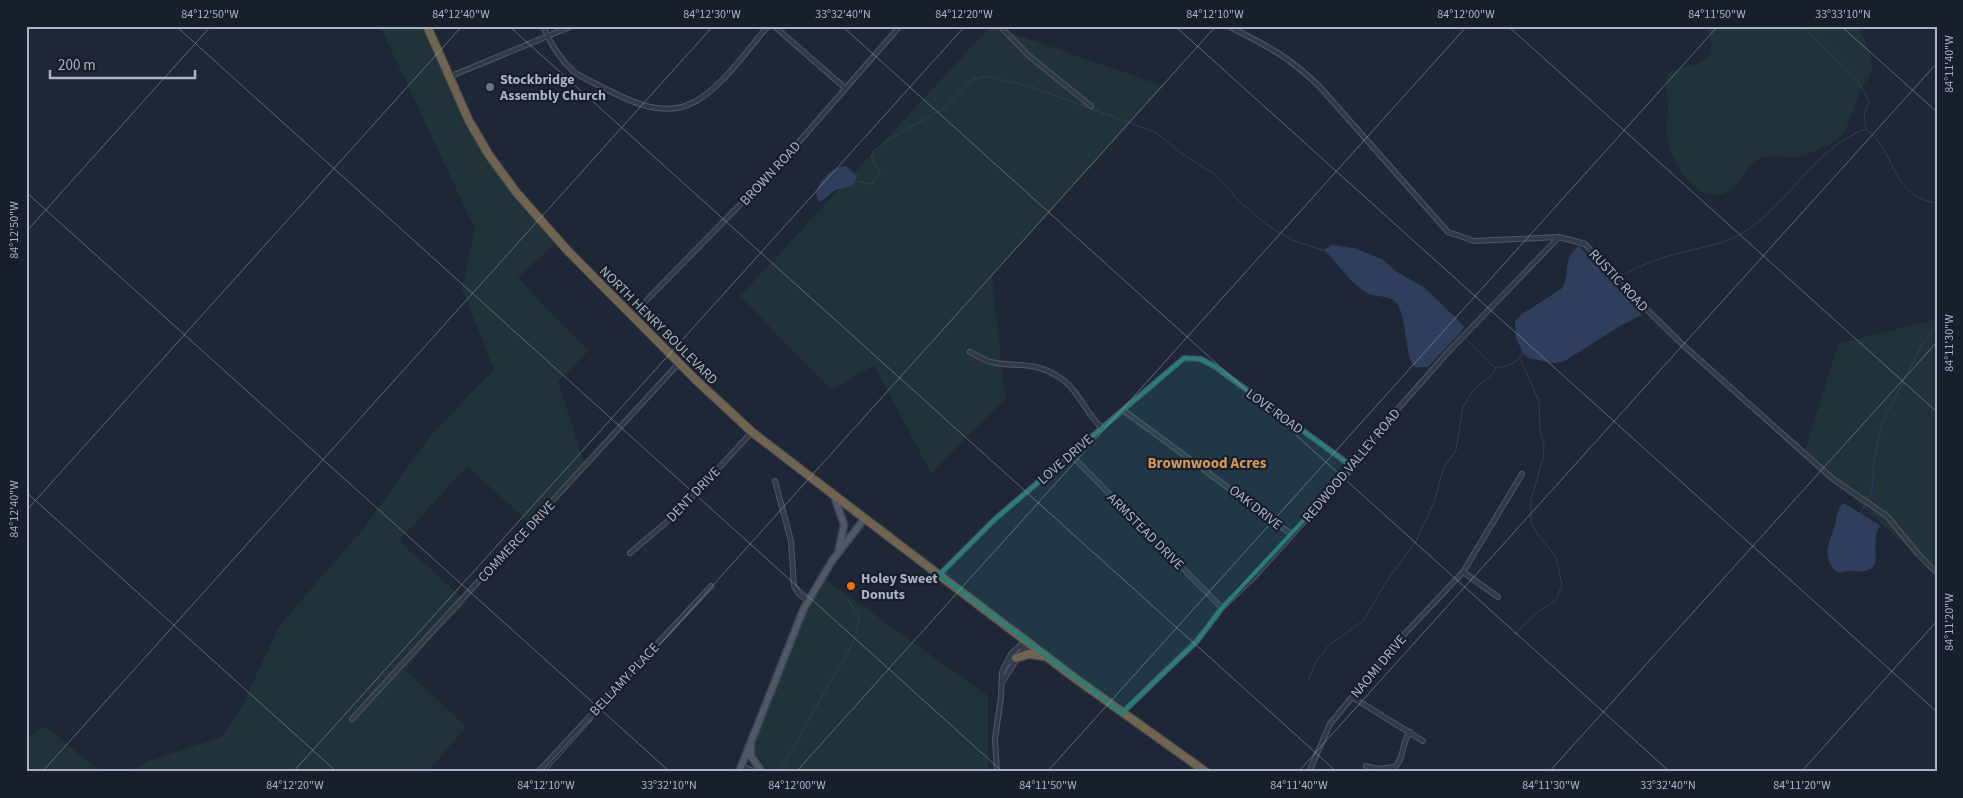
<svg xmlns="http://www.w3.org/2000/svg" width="1963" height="798" font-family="'Source Sans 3',sans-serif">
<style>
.green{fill:#203338}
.water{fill:#2f3e5d}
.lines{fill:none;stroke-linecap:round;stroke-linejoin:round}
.stream{stroke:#2f3e5d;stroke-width:1}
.street-casing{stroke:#505665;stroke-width:6}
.primary-casing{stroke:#3c4251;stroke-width:9}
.highway-casing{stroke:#3d4351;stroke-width:10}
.street{stroke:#323947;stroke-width:4}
.primary{stroke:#505767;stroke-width:6}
.highway{stroke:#6e644f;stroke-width:8}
.marked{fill:#277f7b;fill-opacity:0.2;stroke:#277f7b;stroke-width:4;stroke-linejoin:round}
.ticks{fill:none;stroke:#acb3c4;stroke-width:1;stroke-opacity:0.45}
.worship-dot{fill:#6b7280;stroke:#181e2b;stroke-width:2}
.food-dot{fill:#e8710a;stroke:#181e2b;stroke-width:2}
.labels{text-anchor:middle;stroke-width:4.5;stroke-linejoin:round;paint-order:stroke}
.poi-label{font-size:14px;font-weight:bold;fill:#acb3c4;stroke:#181e2b;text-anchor:start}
.street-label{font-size:14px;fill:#acb3c4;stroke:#181e2b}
.neighbourhood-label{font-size:15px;font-weight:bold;fill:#d69955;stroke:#181e2b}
.neatline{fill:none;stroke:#acb3c4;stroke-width:2}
.ticks-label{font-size:12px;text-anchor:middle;fill:#acb3c4}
</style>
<rect width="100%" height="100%" fill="#1f2737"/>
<!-- green -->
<path class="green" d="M 380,26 L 424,26 L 449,86 L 497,169 L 559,239 L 518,278 L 588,351 L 558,382 L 585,466 L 530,523 L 467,466 L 399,541 L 467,602 L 429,640 L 406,670 L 466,727 L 427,772 L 128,772 L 150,761 L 222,737 L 241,708 L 280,625 L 364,528 L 431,435 L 494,369 L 462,289 L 475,229 Z
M 991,26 L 1164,86 L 992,276 L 1005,399 L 931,473 L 874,365 L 831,390 L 740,296 Z
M 1707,26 L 1858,26 C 1864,40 1873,54 1872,69 C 1871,75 1866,81 1863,86 C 1856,100 1850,124 1842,135 C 1838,141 1813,152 1806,155 C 1790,161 1772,152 1757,160 C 1743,169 1741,190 1722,194 C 1693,201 1671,160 1667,137 C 1666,126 1668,117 1668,106 C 1668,94 1665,84 1669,73 C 1694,59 1722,71 1707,26 Z
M 1937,319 L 1937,573 L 1804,454 L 1838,344 Z
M 822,577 L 988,696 L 988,772 L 776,772 L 742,756 L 788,644 Z
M 42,726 L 52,732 L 101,772 L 26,772 L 26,739 Z"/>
<!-- water -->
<path class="water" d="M 846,166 L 857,176 C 854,190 846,186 836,190 C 829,193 826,200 819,202 L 816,195 C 818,181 831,167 846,166 Z
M 1332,245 L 1354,248 L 1382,259 L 1397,272 L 1425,288 L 1461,323 L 1464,327 L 1460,333 L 1428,367 L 1415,367 C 1405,359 1407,320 1398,305 C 1390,293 1378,299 1367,293 C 1350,283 1338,263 1324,250 Z
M 1579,246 L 1642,315 L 1620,326 L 1563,362 L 1552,363 L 1529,358 L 1523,353 L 1516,338 L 1515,321 L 1522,314 L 1561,289 C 1572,275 1560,260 1579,246 Z
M 1843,503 L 1880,525 C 1867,547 1890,575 1853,571 C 1847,570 1843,573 1837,572 C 1820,557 1830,542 1835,525 C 1837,516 1837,510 1843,503 Z"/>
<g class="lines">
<!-- stream -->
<path class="stream" d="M 1802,26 L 1858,81 L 1869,101 L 1864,114 L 1866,129 C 1891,148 1890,176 1912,193 C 1919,199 1928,201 1937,204
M 856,181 L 872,184 L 880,173 L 871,157 L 873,151 L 891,138 L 941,110 L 972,80 L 986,76 L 1035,88 L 1157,133 L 1179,152 L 1216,175 L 1240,202 L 1267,225 L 1292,240 L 1325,251
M 1612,280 C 1632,270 1650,261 1672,255 C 1695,248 1723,246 1744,232 C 1788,205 1816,146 1866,129
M 1464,337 L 1495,368 C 1506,367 1518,363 1523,353
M 1861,513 L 1872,490 L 1874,461 L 1882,422 L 1923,343 L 1937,327
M 1515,634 L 1540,610 L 1553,603 L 1557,598 L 1562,585 L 1556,557 L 1538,535 L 1531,522 L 1531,500 L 1543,458 L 1544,444 L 1540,430 L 1539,401 L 1520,359
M 1308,680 L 1316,662 L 1329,645 L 1364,620 L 1386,582 L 1416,541 L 1434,502 L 1444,467 L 1456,450 L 1463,407 L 1474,389 L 1494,373 L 1495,368
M 779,771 C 795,747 808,721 822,696 C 836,670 857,646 859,615 L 848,600"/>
<defs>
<path id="street" d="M 543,26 C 550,43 559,58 573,71 C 579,76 588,80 596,84 C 623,98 659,118 690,104 C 719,92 747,50 768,26
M 774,26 L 845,88
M 1000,26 L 1029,56 L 1091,106
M 1228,26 C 1266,45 1288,56 1319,86 L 1448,232 L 1474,241 L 1559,237 L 1585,244 L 1629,292 L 1683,345 L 1833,479 L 1887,516 L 1918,554 L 1937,573
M 449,77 L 572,26
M 633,314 L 777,167 L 900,26
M 970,352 C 977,356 984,360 991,362 C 1017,368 1032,360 1059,377 C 1077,388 1086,413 1101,427
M 1123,410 L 1291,534
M 1070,454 L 1222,608
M 775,481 L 791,541 L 794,586 L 799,594 L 808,601
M 630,553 L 676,514 L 752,432
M 1463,572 L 1498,597
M 939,575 L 995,519 L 1184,358 L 1201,359 L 1214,366 L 1353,467
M 1003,681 L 1023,649 L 1025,641
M 1352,697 L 1423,741
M 1122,713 L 1197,641 L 1222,608 L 1256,575 L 1353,467 L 1373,437 L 1450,350 L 1559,237
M 352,719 L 679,363
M 741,766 L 756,772
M 1366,766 L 1378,769 L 1395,767 C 1405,757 1401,743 1410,732
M 538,772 L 711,586
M 997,772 L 995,739 L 1001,697 L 1002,672 L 1011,654 L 1025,641
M 1309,772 L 1330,724 L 1398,641 L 1463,572 L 1522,474"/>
<path id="primary" d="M 834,495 L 844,525 L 839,549
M 751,745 L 751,756 L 762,772
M 739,772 L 804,608 L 832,561 L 865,518"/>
<path id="highway" d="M 427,26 L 469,121 L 489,155 L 516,192 L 567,250 L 696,380 L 752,432 L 834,495 L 1076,679 L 1206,772
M 1016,658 L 1029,654 L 1043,656"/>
</defs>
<!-- street casing -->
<use href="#street" class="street-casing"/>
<!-- primary casing -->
<use href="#primary" class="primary-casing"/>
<!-- highway casing -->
<use href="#highway" class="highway-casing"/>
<!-- street -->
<use href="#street" class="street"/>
<!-- primary -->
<use href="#primary" class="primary"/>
<!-- highway -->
<use href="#highway" class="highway"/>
</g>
<!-- marked area -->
<path class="marked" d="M 1184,358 L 1201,359 L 1214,366 L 1353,467 L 1222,608 L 1197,641 L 1122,713 L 939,575 L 995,519 Z"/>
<!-- ticks -->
<path class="ticks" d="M 176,26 L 1003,772M 509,26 L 1337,772M 842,26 L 1670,772M 1175,26 L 1937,712M 1508,26 L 1937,412M 1841,26 L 1937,112M 26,192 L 670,772M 26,232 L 211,26M 26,492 L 337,772M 26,511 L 462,26M 42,772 L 713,26M 293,772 L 965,26M 545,772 L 1216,26M 796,772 L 1467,26M 1047,772 L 1718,26M 1298,772 L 1937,63M 1549,772 L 1937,342M 1801,772 L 1937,621"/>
<!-- markers -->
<circle class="worship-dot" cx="490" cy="87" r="5"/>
<circle class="food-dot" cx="851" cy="586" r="5"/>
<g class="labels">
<!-- poi labels -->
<g class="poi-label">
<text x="500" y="84">Stockbridge<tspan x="500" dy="16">Assembly Church</tspan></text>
<text x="861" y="583">Holey Sweet<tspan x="861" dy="16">Donuts</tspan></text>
</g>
<!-- street labels -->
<g class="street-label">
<text transform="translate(770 173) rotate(-47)" y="5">BROWN ROAD</text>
<text transform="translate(1619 280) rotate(47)" y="5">RUSTIC ROAD</text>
<text transform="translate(659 325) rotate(45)" y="5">NORTH HENRY BOULEVARD</text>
<text transform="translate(1275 411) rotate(36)" y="5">LOVE ROAD</text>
<text transform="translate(1065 459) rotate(-41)" y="5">LOVE DRIVE</text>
<text transform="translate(1351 465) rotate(-50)" y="5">REDWOOD VALLEY ROAD</text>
<text transform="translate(693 494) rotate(-46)" y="5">DENT DRIVE</text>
<text transform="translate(1256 507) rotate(38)" y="5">OAK DRIVE</text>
<text transform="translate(1146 531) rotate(45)" y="5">ARMSTEAD DRIVE</text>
<text transform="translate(516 541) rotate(-47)" y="5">COMMERCE DRIVE</text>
<text transform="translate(1378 666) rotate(-50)" y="5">NAOMI DRIVE</text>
<text transform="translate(624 679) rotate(-47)" y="5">BELLAMY PLACE</text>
</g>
<!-- neighbourhood labels -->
<g class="neighbourhood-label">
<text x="1207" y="468">Brownwood Acres</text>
</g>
</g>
<!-- border -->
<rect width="1963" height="798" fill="none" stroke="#181e2b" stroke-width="55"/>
<!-- scale -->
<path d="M50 70v8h145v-8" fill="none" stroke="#acb3c4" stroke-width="2.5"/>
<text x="58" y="70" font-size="15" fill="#acb3c4" stroke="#181e2b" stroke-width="4" paint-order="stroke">200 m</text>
<rect x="28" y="28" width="1908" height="742" class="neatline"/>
<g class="ticks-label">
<text x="210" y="18">84°12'50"W</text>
<text x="461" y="18">84°12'40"W</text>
<text x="712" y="18">84°12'30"W</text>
<text x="843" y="18">33°32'40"N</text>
<text x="964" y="18">84°12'20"W</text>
<text x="1215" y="18">84°12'10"W</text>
<text x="1466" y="18">84°12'00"W</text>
<text x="1717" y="18">84°11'50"W</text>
<text x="1843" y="18">33°33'10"N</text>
<text transform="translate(1949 64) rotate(-90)" y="4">84°11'40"W</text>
<text transform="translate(14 230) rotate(-90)" y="4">84°12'50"W</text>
<text transform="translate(1949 343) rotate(-90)" y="4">84°11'30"W</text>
<text transform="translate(14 509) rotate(-90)" y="4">84°12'40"W</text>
<text transform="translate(1949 622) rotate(-90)" y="4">84°11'20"W</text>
<text x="295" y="789">84°12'20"W</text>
<text x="546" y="789">84°12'10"W</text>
<text x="669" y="789">33°32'10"N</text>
<text x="797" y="789">84°12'00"W</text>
<text x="1048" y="789">84°11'50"W</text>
<text x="1299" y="789">84°11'40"W</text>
<text x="1551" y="789">84°11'30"W</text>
<text x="1668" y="789">33°32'40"N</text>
<text x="1802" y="789">84°11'20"W</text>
</g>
</svg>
